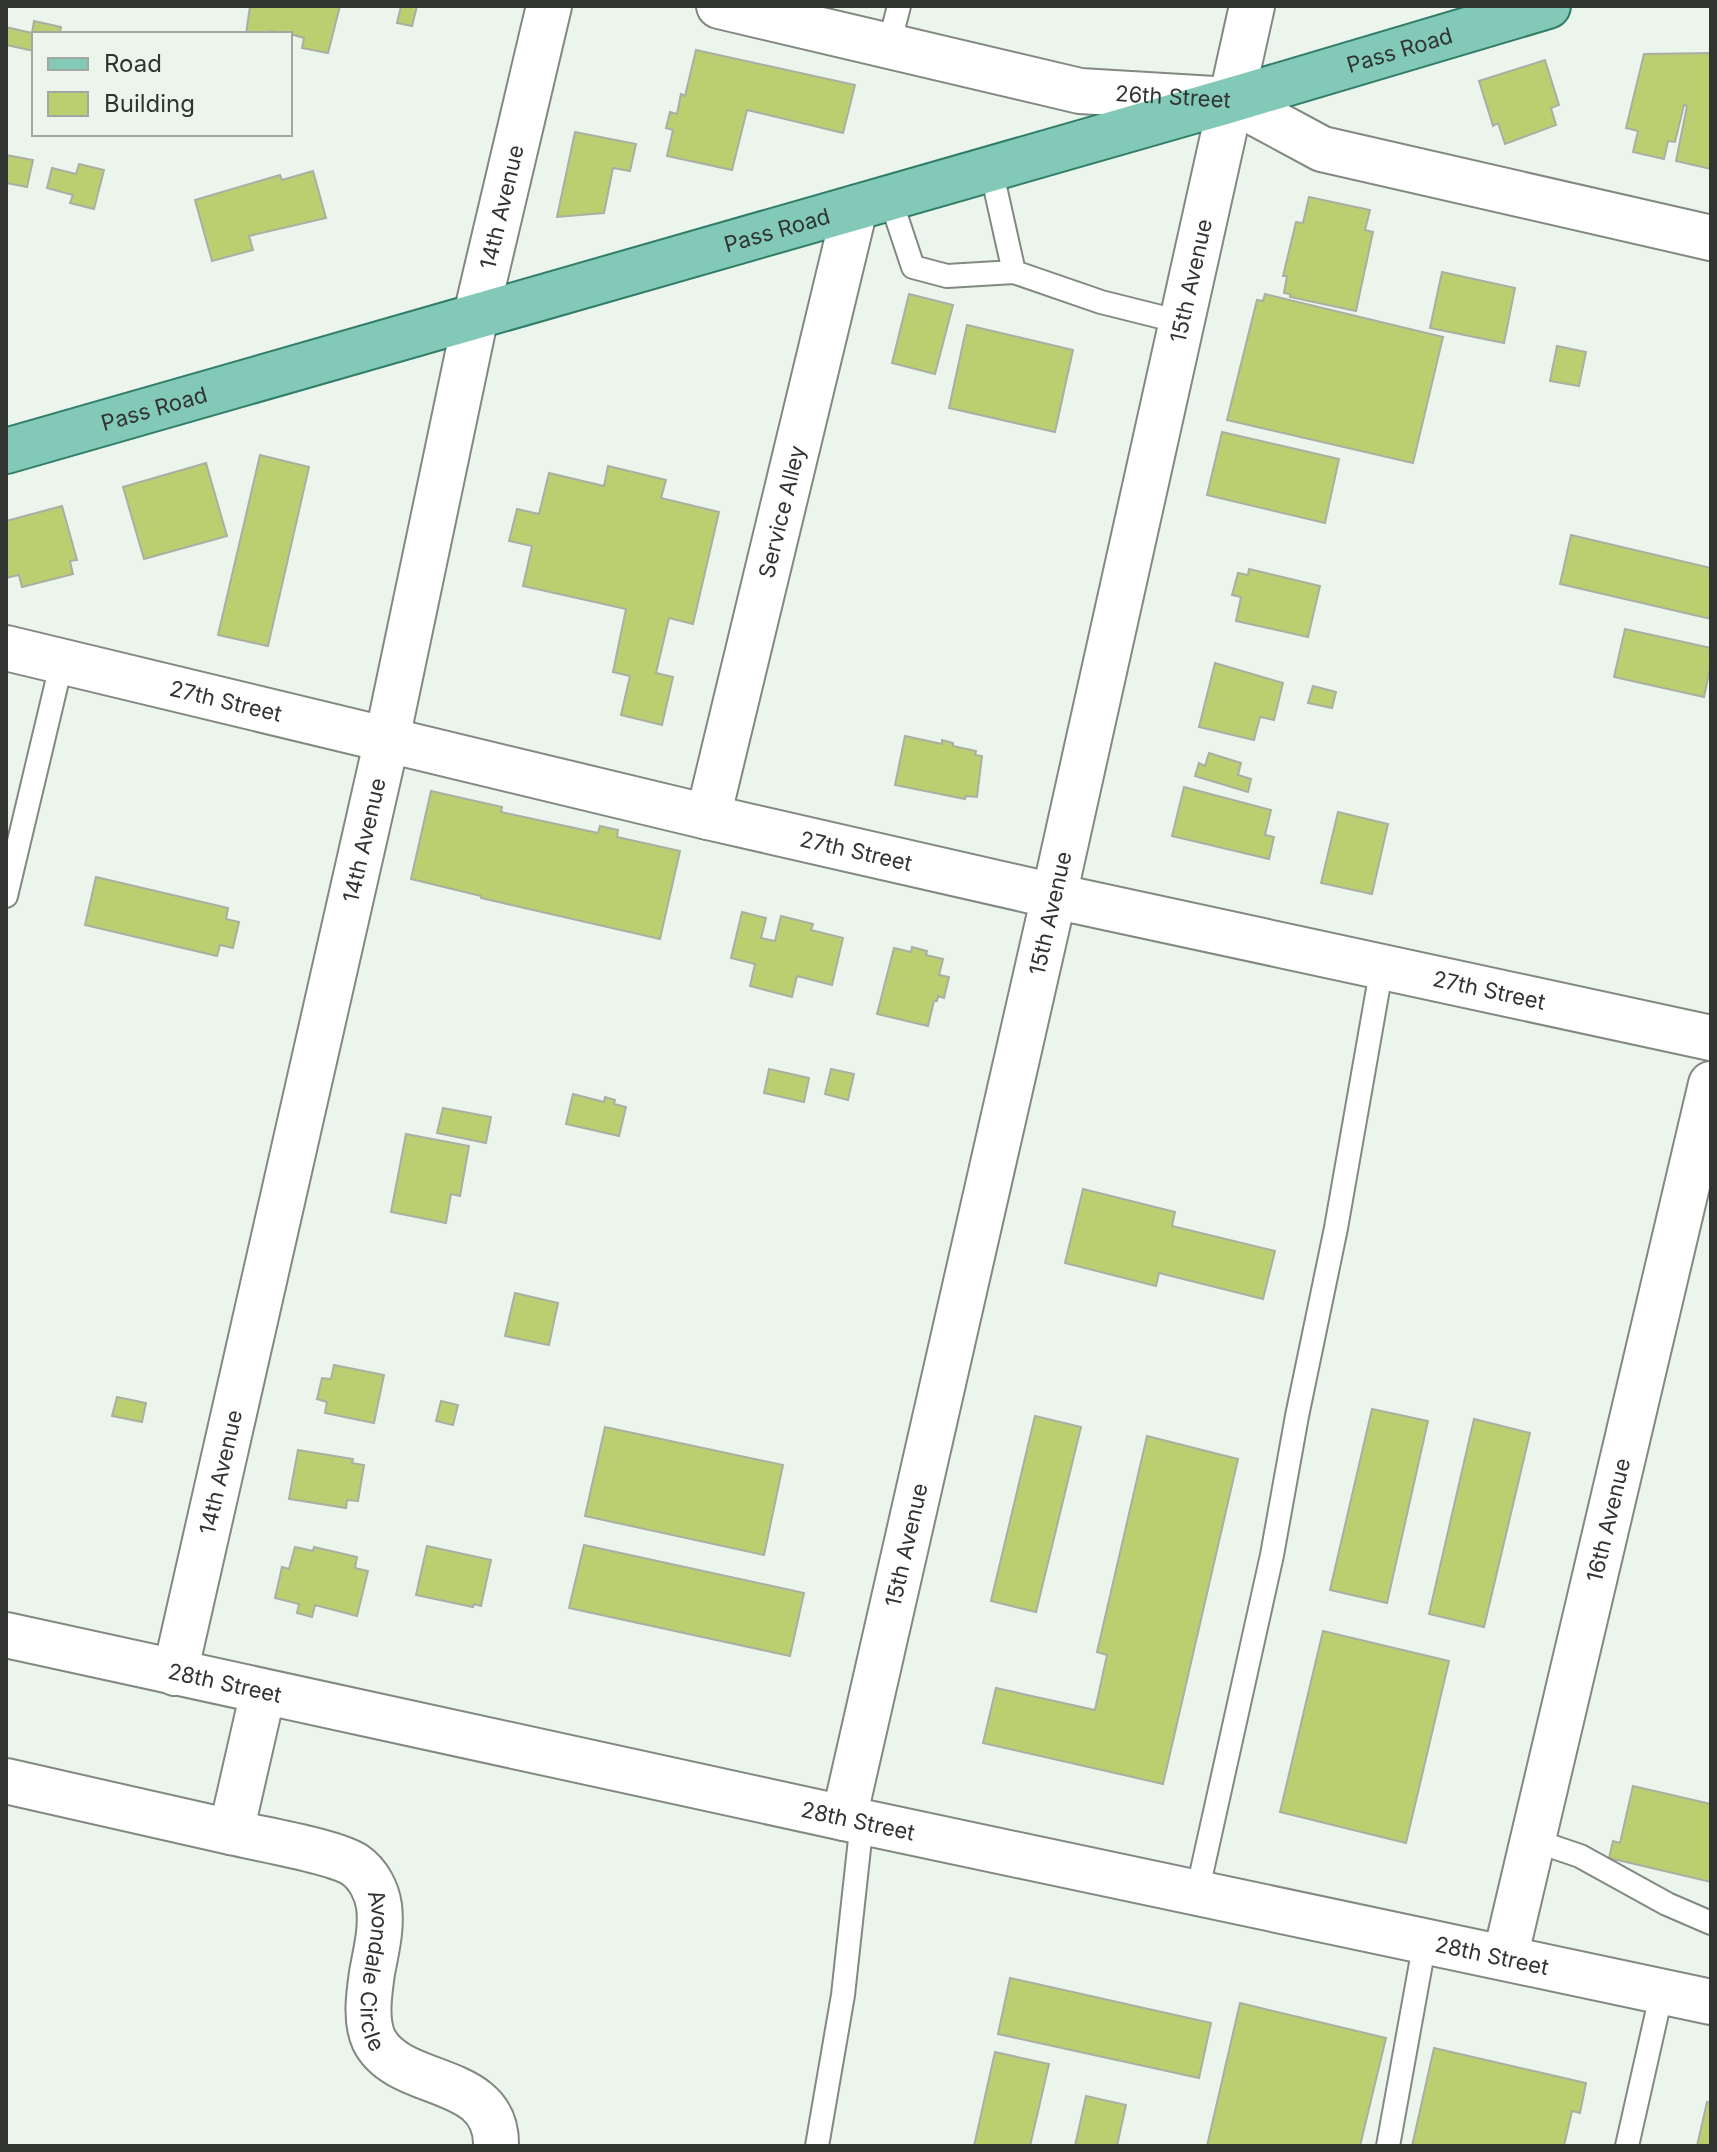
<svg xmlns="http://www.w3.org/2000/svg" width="1717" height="2152" font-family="Inter,sans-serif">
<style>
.building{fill:#bbcf70;stroke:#abaea3;stroke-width:2}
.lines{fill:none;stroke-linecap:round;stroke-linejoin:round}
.lane-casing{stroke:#818981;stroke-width:26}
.street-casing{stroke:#818981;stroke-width:48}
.secondary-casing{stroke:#818981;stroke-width:48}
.primary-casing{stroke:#307d69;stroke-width:48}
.lane{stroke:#fff;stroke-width:22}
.street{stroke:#fff;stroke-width:44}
.secondary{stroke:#fff;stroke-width:44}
.primary{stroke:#83c9b7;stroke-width:44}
.labels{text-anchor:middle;stroke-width:7;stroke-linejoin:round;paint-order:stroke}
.street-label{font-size:22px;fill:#313431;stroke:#ecf5ec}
</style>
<rect width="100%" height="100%" fill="#ecf5ec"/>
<!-- building -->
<path class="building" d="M 250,6 L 340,6 L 328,53 L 302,48 L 304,38 L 290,34 L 270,31 L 270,34 L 246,34 Z
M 401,6 L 417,6 L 412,26 L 397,23 Z
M 34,21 L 61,27 L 60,34 L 34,34 L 34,51 L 6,45 L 6,27 L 32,33 Z
M 696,50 L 855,85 L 843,133 L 747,110 L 732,170 L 667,156 L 673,130 L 666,128 L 670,112 L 677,114 L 681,94 L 685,96 Z
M 1711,53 L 1711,169 L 1676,161 L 1687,106 L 1684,105 L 1675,142 L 1668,141 L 1664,159 L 1633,152 L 1638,131 L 1626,128 L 1644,54 Z
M 1545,60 L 1559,105 L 1551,108 L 1556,125 L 1505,144 L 1498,123 L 1493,126 L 1479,81 Z
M 575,132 L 636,144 L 630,171 L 613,168 L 604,213 L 557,217 Z
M 6,155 L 33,160 L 27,187 L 6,183 Z
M 79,164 L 104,170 L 94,209 L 70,203 L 73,195 L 47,188 L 52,168 L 76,174 Z
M 313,171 L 326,218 L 249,236 L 253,250 L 212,261 L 195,200 L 280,175 L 282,180 Z
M 1309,197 L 1370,210 L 1365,230 L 1373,232 L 1356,311 L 1290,297 L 1290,294 L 1284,293 L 1287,276 L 1283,276 L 1296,222 L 1303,223 Z
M 1442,272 L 1515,288 L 1504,343 L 1430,328 Z
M 909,294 L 953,305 L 935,374 L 892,363 Z
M 1265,294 L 1443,337 L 1413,463 L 1227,420 L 1257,300 L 1263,301 Z
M 967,325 L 1073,350 L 1055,432 L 949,408 Z
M 1557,346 L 1586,352 L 1579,386 L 1550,381 Z
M 1222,432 L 1339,459 L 1325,523 L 1207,495 Z
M 260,455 L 309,467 L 268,646 L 218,635 Z
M 206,463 L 227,536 L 144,559 L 123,487 Z
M 608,466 L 666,480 L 661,498 L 719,512 L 693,624 L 669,618 L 656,673 L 673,677 L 662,725 L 621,715 L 630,676 L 613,672 L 626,609 L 523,586 L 532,546 L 509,541 L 517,509 L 539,514 L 549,473 L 604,486 Z
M 62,506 L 77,560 L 70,561 L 73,574 L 22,587 L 19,575 L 6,578 L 6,521 Z
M 1571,535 L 1711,568 L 1711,619 L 1560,584 Z
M 1249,569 L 1320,586 L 1308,637 L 1236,621 L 1241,597 L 1232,595 L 1238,573 L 1248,575 Z
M 1625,629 L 1711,648 L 1711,664 L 1704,697 L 1614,677 Z
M 1215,663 L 1283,683 L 1274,720 L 1260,717 L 1254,740 L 1199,727 Z
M 1313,686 L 1336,692 L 1332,708 L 1308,703 Z
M 905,736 L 942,744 L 942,740 L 953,743 L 953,746 L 976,751 L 975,755 L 982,756 L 977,797 L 966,796 L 965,799 L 895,785 Z
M 1209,753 L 1241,763 L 1238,775 L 1251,779 L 1248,792 L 1195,776 L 1199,763 L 1205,766 Z
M 1184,787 L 1271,810 L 1265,835 L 1274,837 L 1269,859 L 1172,836 Z
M 431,791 L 502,807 L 501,812 L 598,833 L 600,826 L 618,830 L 617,837 L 680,851 L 660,939 L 481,898 L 481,896 L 411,879 Z
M 1338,812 L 1388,824 L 1372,894 L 1321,883 Z
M 96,877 L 228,908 L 226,919 L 239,922 L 233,948 L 220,945 L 217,956 L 85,925 Z
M 742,912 L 766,918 L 761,938 L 775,941 L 781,916 L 813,924 L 811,930 L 843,938 L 832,985 L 797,976 L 792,997 L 750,986 L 755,964 L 731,958 Z
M 912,947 L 927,951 L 926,955 L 943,959 L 939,975 L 949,977 L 944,998 L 938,996 L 937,1001 L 934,1001 L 928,1026 L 877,1014 L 894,948 L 911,952 Z
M 769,1069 L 809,1078 L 804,1102 L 764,1093 Z
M 831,1069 L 854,1074 L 848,1100 L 825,1094 Z
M 573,1094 L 604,1102 L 605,1097 L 615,1100 L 614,1104 L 626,1107 L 619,1136 L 566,1124 Z
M 443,1108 L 491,1117 L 486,1143 L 437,1133 Z
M 406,1134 L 469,1146 L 460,1196 L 451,1194 L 446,1223 L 391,1212 Z
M 1083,1189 L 1175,1212 L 1172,1226 L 1275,1251 L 1263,1299 L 1159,1273 L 1156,1286 L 1065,1263 Z
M 515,1293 L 558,1303 L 549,1345 L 505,1336 Z
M 334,1365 L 384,1375 L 374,1423 L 325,1413 L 327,1402 L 317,1399 L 322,1378 L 331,1379 Z
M 117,1397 L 146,1403 L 142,1422 L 112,1416 Z
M 441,1401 L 458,1405 L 453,1425 L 436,1421 Z
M 1372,1409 L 1428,1421 L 1387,1603 L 1330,1590 Z
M 1035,1416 L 1081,1427 L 1036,1612 L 991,1601 Z
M 1474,1419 L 1530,1433 L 1484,1627 L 1429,1614 Z
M 605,1427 L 783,1465 L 764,1555 L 585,1516 Z
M 1147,1436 L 1238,1459 L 1163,1784 L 983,1743 L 996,1688 L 1095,1710 L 1107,1655 L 1097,1652 Z
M 298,1450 L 353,1459 L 352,1463 L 364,1465 L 358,1501 L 347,1500 L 346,1508 L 289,1499 Z
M 584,1545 L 804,1593 L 790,1656 L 569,1608 Z
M 427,1546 L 491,1560 L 481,1606 L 474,1604 L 473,1607 L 416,1595 Z
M 295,1547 L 313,1551 L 314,1547 L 357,1557 L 355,1568 L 368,1571 L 357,1616 L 315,1605 L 312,1617 L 297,1613 L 299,1604 L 275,1598 L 282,1567 L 289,1569 Z
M 1323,1631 L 1449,1661 L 1406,1843 L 1280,1812 Z
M 1633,1786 L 1711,1804 L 1711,1882 L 1609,1858 L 1613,1841 L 1620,1843 Z
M 1010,1978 L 1211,2023 L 1199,2078 L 998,2034 Z
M 1240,2003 L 1386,2038 L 1360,2146 L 1207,2146 Z
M 1434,2048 L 1586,2083 L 1580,2113 L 1572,2111 L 1564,2146 L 1412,2146 Z
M 995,2052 L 1049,2064 L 1030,2146 L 974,2146 Z
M 1086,2096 L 1126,2105 L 1117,2146 L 1075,2146 Z
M 1707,2102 L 1711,2103 L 1711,2146 L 1697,2146 Z"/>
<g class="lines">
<defs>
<path id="lane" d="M 889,45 L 899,6
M 991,169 L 1014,272
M 890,198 L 913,267 L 947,276 L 1014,272 L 1101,302 L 1181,322
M 6,896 L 62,661
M 1533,1840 L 1580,1856 L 1667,1904 L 1711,1923
M 1197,1893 L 1272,1555 L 1297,1416 L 1336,1228 L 1382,966
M 817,2146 L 843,1995 L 862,1821
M 1388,2146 L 1425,1941
M 1627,2146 L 1662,1991"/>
<g id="street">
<path id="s1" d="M 719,6 L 1080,91 L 1231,100 L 1322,149 L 1711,238"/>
<path id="s2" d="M 6,648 L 708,817 L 1054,896 L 1711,1038"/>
<path id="s3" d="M 708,817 L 855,208"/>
<path id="s4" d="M 175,1673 L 387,739 L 476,315 L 549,6"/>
<path id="s5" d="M 263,1692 L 231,1832 C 259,1839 334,1851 355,1865 C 368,1874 377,1891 379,1906 C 382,1929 376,1951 372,1973 C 369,1994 365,2021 374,2040 C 400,2091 498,2072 496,2146"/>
<path d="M 6,1781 L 231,1832"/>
<path id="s6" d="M 844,1818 L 1054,896 L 1252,6"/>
<path id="s7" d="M 1505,1958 L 1711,1084"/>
</g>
<g id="secondary">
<path id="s8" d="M 6,1635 L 844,1818 L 1711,2002"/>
</g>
<g id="primary">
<path id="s9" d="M 6,451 L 1231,100 L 1548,6"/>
</g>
</defs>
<!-- lane casing -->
<use href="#lane" class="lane-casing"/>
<!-- street casing -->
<use href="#street" class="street-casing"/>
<!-- secondary casing -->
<use href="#secondary" class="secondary-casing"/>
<!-- primary casing -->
<use href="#primary" class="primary-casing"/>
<!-- lane -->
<use href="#lane" class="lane"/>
<!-- street -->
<use href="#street" class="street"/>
<!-- secondary -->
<use href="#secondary" class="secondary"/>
<!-- primary -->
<use href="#primary" class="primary"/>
</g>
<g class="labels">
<!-- street labels -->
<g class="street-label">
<text dy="8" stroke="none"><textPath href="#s9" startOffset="1450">Pass Road</textPath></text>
<text dy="8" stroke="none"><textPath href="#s1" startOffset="464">26th Street</textPath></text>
<text dy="8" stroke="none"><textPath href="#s4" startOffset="1502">14th Avenue</textPath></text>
<text dy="8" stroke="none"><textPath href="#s9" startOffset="802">Pass Road</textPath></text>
<text dy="8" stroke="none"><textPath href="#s6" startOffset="1576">15th Avenue</textPath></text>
<text dy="8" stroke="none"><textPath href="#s9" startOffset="154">Pass Road</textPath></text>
<text dy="8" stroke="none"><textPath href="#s3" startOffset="314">Service Alley</textPath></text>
<text dy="8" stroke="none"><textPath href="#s2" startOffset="226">27th Street</textPath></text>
<text dy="8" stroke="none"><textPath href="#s4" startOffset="854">14th Avenue</textPath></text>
<text dy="8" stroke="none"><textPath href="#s2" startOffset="874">27th Street</textPath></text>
<text dy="8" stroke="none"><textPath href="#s6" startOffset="928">15th Avenue</textPath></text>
<text dy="8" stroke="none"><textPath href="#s2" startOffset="1522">27th Street</textPath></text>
<text dy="8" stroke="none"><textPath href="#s4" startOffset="206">14th Avenue</textPath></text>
<text dy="8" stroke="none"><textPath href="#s7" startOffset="450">16th Avenue</textPath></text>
<text dy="8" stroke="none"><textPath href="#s6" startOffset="280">15th Avenue</textPath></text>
<text dy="8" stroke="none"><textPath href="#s8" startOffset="224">28th Street</textPath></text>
<text dy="8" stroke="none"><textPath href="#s8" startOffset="872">28th Street</textPath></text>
<text dy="8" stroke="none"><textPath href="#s8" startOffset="1520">28th Street</textPath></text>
<text dy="8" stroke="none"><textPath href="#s5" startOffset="386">Avondale Circle</textPath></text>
</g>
</g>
<!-- border -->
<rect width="1717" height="2152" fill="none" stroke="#313431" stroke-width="16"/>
<!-- legend -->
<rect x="32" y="32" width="260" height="104" fill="#ecf5ec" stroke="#a1a8a1" stroke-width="2"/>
<rect x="48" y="58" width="40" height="12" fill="#83c9b7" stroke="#a1a8a1" stroke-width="2"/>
<text x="104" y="72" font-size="24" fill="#313431">Road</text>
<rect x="48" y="92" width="40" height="24" fill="#bbcf70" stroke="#a1a8a1" stroke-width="2"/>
<text x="104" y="112" font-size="24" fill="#313431">Building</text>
</svg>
